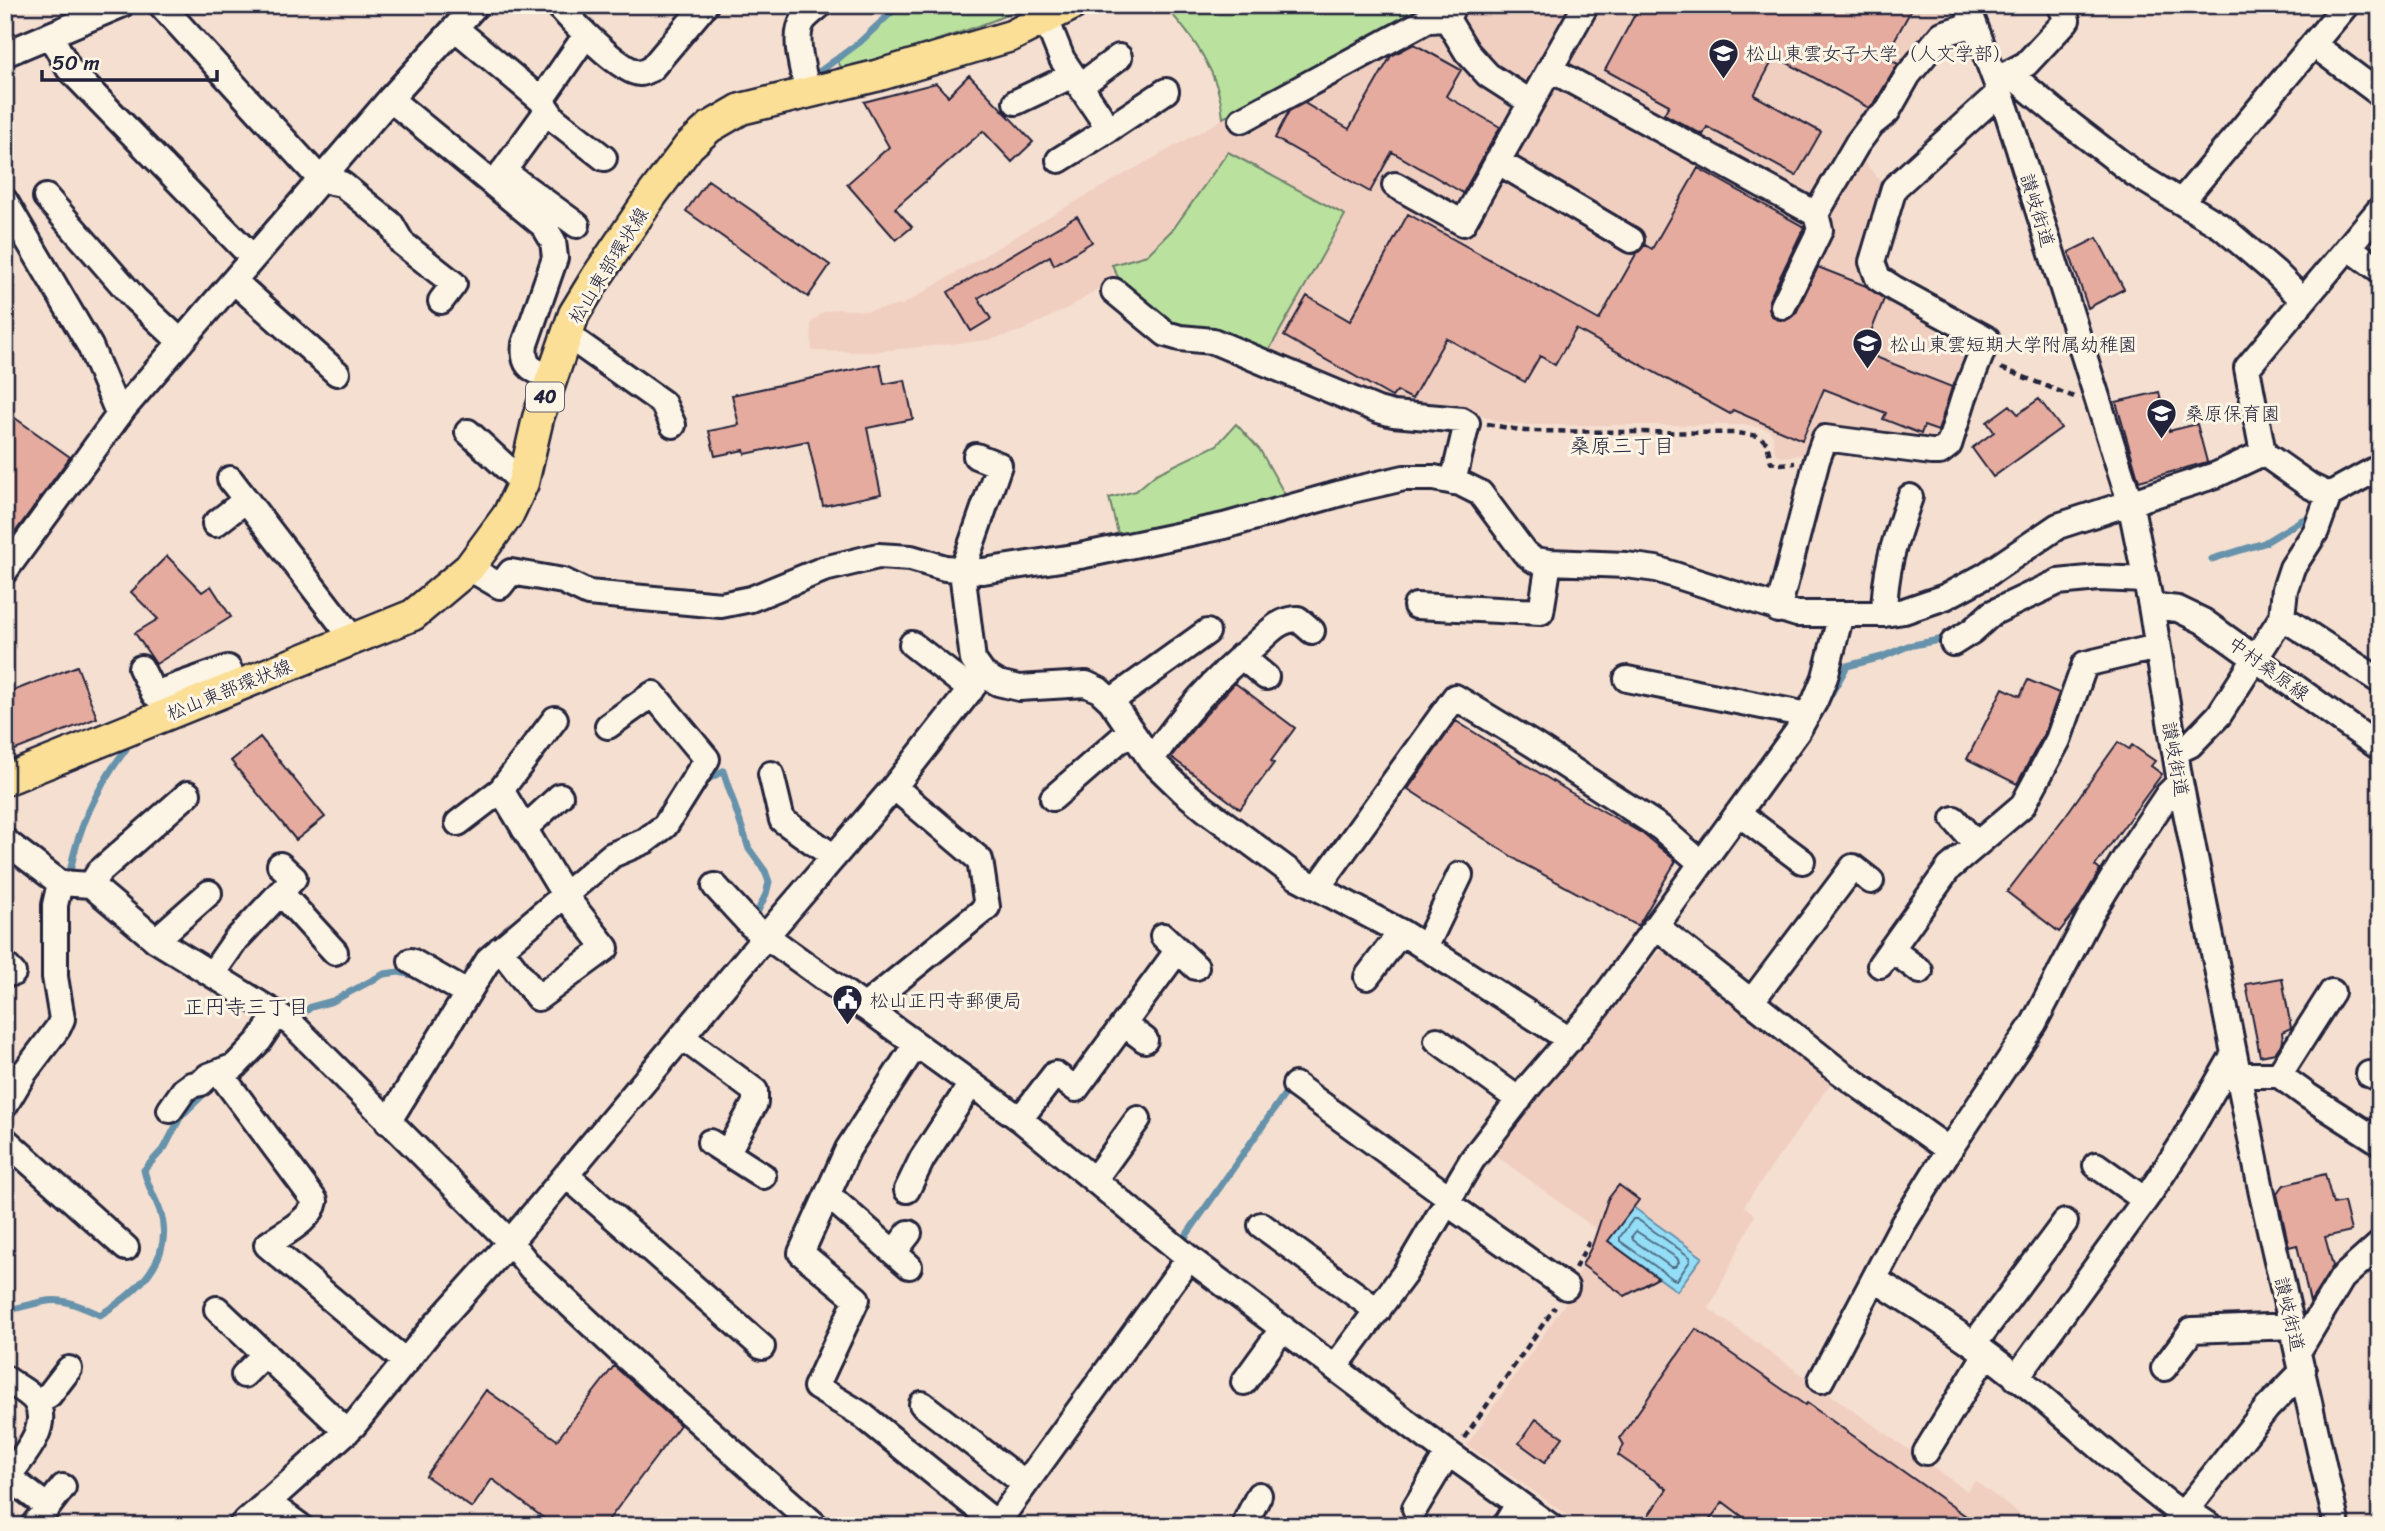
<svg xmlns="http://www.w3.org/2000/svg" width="2385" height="1531" font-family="Sriracha,'Klee One',sans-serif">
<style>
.built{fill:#f0cfc1}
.green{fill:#bae29e;stroke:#6e826c;stroke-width:2}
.water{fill:#94ddf6;stroke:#6692ab;stroke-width:2}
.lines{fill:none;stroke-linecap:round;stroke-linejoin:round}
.shore{stroke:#506d86;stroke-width:2}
.stream{stroke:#6692ab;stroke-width:7}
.building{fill:#e5ab9f;stroke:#22223b;stroke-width:2}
.minor-casing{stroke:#22223b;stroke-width:30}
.major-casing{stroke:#22223b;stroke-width:35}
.path{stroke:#22223b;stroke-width:4.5;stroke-dasharray:7 5;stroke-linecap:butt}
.minor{stroke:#fcf5e5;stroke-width:24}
.major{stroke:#fbdf96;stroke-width:30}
.labels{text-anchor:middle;stroke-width:6;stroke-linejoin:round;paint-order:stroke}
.shield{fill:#fcf5e5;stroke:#63616e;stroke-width:2}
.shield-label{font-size:18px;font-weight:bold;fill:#22223b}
.poi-label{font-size:19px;fill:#22223b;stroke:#fcf5e5;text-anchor:start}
.street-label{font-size:19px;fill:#22223b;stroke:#fcf5e5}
.neighbourhood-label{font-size:21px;fill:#22223b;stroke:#fcf5e5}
</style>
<rect width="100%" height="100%" fill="#f5dfd0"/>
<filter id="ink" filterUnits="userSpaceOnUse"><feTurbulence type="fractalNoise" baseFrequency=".0143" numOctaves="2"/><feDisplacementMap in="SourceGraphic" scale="14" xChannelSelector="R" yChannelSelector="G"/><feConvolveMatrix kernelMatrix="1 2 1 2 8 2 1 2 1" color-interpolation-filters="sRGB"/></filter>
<g filter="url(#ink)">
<!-- built -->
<path class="built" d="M 1164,5 L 1952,5 L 1954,10 L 1908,65 L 1859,156 L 1887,189 L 1868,258 L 1981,342 L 1944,440 L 1781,457 L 1775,453 L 1773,437 L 1769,430 L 1749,425 L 1519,425 L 1496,421 L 1467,408 L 1406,408 L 1394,406 L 1268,352 L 1121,283 L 1117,275 L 1080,301 L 1060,312 L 1021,331 L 990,340 L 871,352 L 812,351 L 811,323 L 823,312 L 838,309 L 867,311 L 902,305 L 1050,216 L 1223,119 L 1222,99 L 1217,82 L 1203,56 L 1183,26 Z
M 1663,950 L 1666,950 L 1831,1083 L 1744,1206 L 1755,1215 L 1709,1309 L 1967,1491 L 1975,1481 L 2036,1526 L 1583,1526 L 1467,1445 L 1566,1302 L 1597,1230 L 1493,1153 L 1573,1049 L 1586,1045 L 1656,955 Z"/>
<!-- green -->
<path class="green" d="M 903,5 L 1021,5 C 1006,18 985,23 967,30 C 927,44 888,56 847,67 L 841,67 L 838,62 Z
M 1164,5 L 1422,5 L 1422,6 L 1357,47 L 1223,118 C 1220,73 1194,38 1164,5 Z
M 1228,152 L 1345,215 L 1268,352 L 1177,328 L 1121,283 L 1112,265 L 1147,255 L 1174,228 Z
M 1236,424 L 1260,450 L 1288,500 L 1120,541 L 1109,498 L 1136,491 L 1156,474 L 1217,445 Z"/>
<!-- water -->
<path class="water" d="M 1633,1207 L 1702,1257 L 1677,1291 L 1608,1241 Z"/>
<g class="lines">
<!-- shore -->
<path class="shore" d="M 1637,1219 L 1690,1257 L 1690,1261 L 1677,1280 L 1673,1279 L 1620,1241 L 1620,1237 L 1633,1219 Z
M 1636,1231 L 1677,1258 L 1679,1262 L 1675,1267 L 1671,1267 L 1633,1240 L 1632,1236 Z"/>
<!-- stream -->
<path class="stream" d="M 819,72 L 860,42 L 899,5
M 2212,559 L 2264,543 L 2302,520 L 2314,516
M 1826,703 L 1847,666 L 1882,657 L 1908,646 L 1949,638
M 703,782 L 723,771 L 749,849 L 765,871 L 769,882 L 766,894 L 755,917 L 757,922
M 70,872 C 78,827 98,786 126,749
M 296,1019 L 311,1007 L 333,1001 L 384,974 L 399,972 L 418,976
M 1183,1240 L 1289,1088
M 5,1311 C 52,1300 54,1293 100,1315 C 136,1293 176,1259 160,1211 C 155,1197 147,1185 144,1170 L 165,1147 L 181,1116 L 207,1091"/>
</g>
<!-- building -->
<path class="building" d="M 1640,5 L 1914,5 L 1885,57 L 1898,64 L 1875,102 L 1869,108 L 1775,56 L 1754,95 L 1821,132 L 1796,176 L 1707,127 L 1703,135 L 1664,114 L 1669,105 L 1605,70 Z
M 1414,44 L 1461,70 L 1446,96 L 1500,127 L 1463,193 L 1392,152 L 1370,192 L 1275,138 L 1289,111 L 1304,103 L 1349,129 L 1391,56 Z
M 969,75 L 1033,142 L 1012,162 L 983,131 L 895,208 L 912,227 L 896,240 L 847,184 L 889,147 L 864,102 L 936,83 L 948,96 Z
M 1698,168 L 1804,227 L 1769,300 L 1770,314 L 1776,319 L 1785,321 L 1796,313 L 1818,267 L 1866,286 L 1884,299 L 1863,352 L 1952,387 L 1938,431 L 1924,426 L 1921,434 L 1883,419 L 1886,413 L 1824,389 L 1802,440 L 1733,410 L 1730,414 L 1576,329 L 1555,365 L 1540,356 L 1525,382 L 1446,338 L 1412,399 L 1397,391 L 1392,397 L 1284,336 L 1307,296 L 1350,321 L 1408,214 L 1599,320 L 1636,254 L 1645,245 L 1652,249 Z
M 708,180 L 830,265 L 808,297 L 686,211 Z
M 1077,216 L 1092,242 L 1054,265 L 1050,256 L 978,298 L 991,319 L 971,331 L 948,292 Z
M 2097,238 L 2124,289 L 2088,308 L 2069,252 Z
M 880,364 L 884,384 L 905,380 L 913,419 L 867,428 L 881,494 L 823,506 L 808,441 L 745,454 L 744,450 L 715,456 L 709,431 L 739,425 L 732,395 Z
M 2159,392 L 2169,431 L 2197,424 L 2207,462 L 2139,481 L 2116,402 Z
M 2039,399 L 2061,428 L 1993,477 L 1972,448 L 1994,432 L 1987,422 L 2010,405 L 2018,414 Z
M 5,411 L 70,457 L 16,531 L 5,523 Z
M 167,556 L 202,592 L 211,586 L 231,617 L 156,664 L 135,633 L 158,619 L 131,592 Z
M 77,666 L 97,718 L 5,754 L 5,694 Z
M 2028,680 L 2059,693 L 2044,734 L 2017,784 L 1967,759 L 2003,688 L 2020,696 Z
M 1235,683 L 1295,728 L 1271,761 L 1274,763 L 1240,809 L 1171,757 L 1199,722 Z
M 1456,721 L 1570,792 L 1643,834 L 1676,861 L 1638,926 L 1520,862 L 1408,789 Z
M 260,737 L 325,817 L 296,840 L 231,761 Z
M 2118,742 L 2129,749 L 2132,745 L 2155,761 L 2151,766 L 2162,774 L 2095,866 L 2100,870 L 2078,908 L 2059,932 L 2007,892 L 2066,815 Z
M 2282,978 L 2291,1028 L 2282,1032 L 2283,1041 L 2275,1053 L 2260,1056 L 2246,984 Z
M 2325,1174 L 2333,1204 L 2344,1202 L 2351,1231 L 2325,1237 L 2333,1266 L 2310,1302 L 2297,1245 L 2289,1247 L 2277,1194 L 2284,1185 Z
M 1619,1185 L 1639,1200 L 1608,1241 L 1658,1278 L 1625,1296 L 1582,1265 L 1592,1246 L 1608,1199 Z
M 1696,1329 L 1805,1405 L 1807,1403 L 1980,1526 L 1755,1526 L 1723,1502 L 1705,1526 L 1641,1526 L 1667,1489 L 1618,1455 L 1624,1445 L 1620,1438 Z
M 614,1366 L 680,1425 L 604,1526 L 554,1526 L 492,1479 L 472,1508 L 426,1476 L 486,1390 L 557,1440 Z
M 1536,1419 L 1563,1437 L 1545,1462 L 1519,1443 Z"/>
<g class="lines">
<defs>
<path id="minor" d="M 161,5 L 321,180 L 342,184 L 391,224 L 402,243 L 454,284 L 441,301
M 558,5 C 571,20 621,73 640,73 C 644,73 647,70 651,69 L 705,5
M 1967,5 L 2007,111 L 2130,502 L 2151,606 L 2180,782 L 2262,1194 L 2337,1526
M 1453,6 L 1447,19 L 1467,52 L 1488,75 L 1530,102
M 1046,19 L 1062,59 L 1109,129 L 1059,160
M 455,28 L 541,100 L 554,119 L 604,158
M 50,35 L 69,69 L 253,258
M 2313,44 L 2380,94
M 5,54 L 121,5
M 1550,69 L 1816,214 L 1857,144 L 1872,124 L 1887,112 L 1908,75 L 1942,34 L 1974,24
M 2009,73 L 2026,64 L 2067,20 L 2060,5
M 1995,79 L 2009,73 L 2070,124 L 2135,174 L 2222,227 L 2276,273 L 2303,300
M 1080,86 L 1119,57
M 808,93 C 804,75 792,37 803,21 C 807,15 815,10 820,5
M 390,99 L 544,226 L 553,241 L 555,258 L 525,344 C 522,368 532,369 552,378
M 541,100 L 586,35
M 1016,102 L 1073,75
M 1242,120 L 1427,20 L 1447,19
M 1109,129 L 1166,91
M 1497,161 L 1631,240
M 503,171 L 577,225
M 494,184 L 547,111
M 1395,185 L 1463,223 L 1586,5
M 46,197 L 135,299 L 181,342
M 5,201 L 90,346 L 119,415
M 2181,202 L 2346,5
M 2348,247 L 2380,270
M 234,281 L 337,373
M 1114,291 L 1166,334 L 1180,338 L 1213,341 L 1378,410 L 1393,414 L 1462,420 L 1467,423 L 1453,482
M 1783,306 L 1820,230 L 1816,214
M 567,335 L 663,403 L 673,425
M 468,432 L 523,483
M 2263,453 L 2310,486 L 2329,495 L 2380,467
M 976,456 L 999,465 L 962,571 L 973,660 L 983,674 L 998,683 L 1019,688 L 1086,684 L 1099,690 L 1111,701 L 1151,760 L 1183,791 L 1205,809 L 1297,877 L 1401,932 L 1570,1040
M 230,479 L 353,639
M 215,524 L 246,500
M 469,568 L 500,586 L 511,572 L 563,581 L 588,593 L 721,605 L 751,599 L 824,569 L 878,556 L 911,558 L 945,568 L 983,571 L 1080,556 L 1224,526 L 1352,490 L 1404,478 L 1434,478 L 1460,483 L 1480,493 L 1524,552 L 1534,560 L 1549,562 L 1626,565 L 1656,569 L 1797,614 L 1884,614 L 1904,611 L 1945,597 L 1986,575 L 2058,526 L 2216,475 L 2263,453 L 2247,368 L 2380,209
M 5,571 L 124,408 L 390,99 L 476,5
M 1416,606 L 1541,612 L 1549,562
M 2151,606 L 2178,609 L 2203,621 L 2380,748
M 1778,610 L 1817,460 L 1825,438 L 1931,452 L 1940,452 L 1949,445 L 1964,397 L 1987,339 L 1895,289 L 1878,278 L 1872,262 L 1894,188 L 2000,92
M 1884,614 C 1885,567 1895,541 1910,497
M 2282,617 L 2380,681
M 1953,643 L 1972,631 L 1992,613 L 2058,582 L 2098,578 L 2146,580
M 912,644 L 971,690
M 1241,656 L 1266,677
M 141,668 L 154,694 L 228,668 L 237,686
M 1627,679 L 1807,715
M 1111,701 L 1207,632
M 2175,752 L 2190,745 L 2219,715 L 2282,617 L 2285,589 L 2292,568 L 2316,531 L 2329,495
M 1151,760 C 1184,713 1213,680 1257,643 C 1270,631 1280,619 1298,619 L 1312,631
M 771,774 L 782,820 L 834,857
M 1053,798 L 1131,730
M 1738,813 L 1802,861
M 1954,819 L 1976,844
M 458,823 L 501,790 L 555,719
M 524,829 L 560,796
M 5,841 L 60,883 L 91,885 L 156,940 L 291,1023 L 510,1242 L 531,1268 L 625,1356 L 816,1526
M 91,885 L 99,872 L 188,794
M 715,886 L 751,925 L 766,936 L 1020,1119 L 1189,1258 L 1448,1453 L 1550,1526
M 1318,887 L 1455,697 L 1534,745 L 1661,828 L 1701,863
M 281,893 L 335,952
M 1656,926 L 1840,1072 L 1949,1150
M 1163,936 L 1196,967
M 156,940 L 209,893
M 1425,948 L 1460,875
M 500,949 L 538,998 L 606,948 L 565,896 L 501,790
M 1891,949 L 1920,971
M 411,961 L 467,993
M 5,965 L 13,973
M 1880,965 L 1949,868 L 2023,805 L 2058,740 L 2085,664 L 2157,647
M 212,974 L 235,941 L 294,878 L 280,865
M 1367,977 L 1401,932
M 1751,1002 L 1853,867 L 1871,881
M 864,1007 L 987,907 L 980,860 L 894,787
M 1124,1024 L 1145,1040
M 682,1037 L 755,1091 L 755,1103 L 727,1153
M 1437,1040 L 1519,1100
M 916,1044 L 848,1149 L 801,1253 L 857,1299 L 816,1387 L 861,1414 L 996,1523
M 219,1072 L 315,1201 C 312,1220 282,1234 267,1245 L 406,1362
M 2369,1074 L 2380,1079
M 2238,1075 L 2279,1075 L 2308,1096 L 2380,1142
M 2279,1075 L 2332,992
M 1295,1085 L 1450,1198
M 5,1105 L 24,1073 L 58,1028 L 62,1019 L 55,977 L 55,905 L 60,883
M 170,1110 L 184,1090 L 191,1085 L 201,1083 L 208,1076 L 235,1066 L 259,1041 L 277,1014
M 1020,1119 L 1055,1074 L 1076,1089 L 1178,950
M 388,1122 L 489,959 L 612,855 L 645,841 L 665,826 L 707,759 L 653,694 L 608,726
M 5,1140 L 126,1248
M 710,1142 L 763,1176
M 2096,1165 L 2145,1200
M 566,1175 L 762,1347
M 1094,1180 L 1138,1119
M 907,1190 L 922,1159 L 971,1084
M 828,1195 L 909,1266
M 1447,1203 L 1566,1287
M 1261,1225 L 1378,1311
M 894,1252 L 909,1233
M 1874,1279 C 1907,1300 1941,1321 1973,1344 C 2047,1396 2110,1461 2182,1514
M 217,1309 L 347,1432
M 1974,1344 L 2065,1222
M 2299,1350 L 2342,1278 L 2380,1244
M 1335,1367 L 1405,1273 L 1472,1160 L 1530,1085 L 1595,1010 L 1797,732 L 1815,701 L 1825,677 L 1841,614
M 2164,1368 L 2192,1330 L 2293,1326
M 244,1375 L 265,1354
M 5,1378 C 14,1385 31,1393 36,1402 C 51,1428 22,1457 8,1477 L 48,1507
M 2016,1378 L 2150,1193 L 2184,1141 L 2234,1054
M 1821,1380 L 1903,1224 L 1949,1150 L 2034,1023 L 2091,914 L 2127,855 L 2168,794 L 2180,782
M 1244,1382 L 1283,1328
M 36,1401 L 49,1395 L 69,1369
M 922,1404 L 1025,1484
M 1926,1452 L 1986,1354
M 267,1502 L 300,1526
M 1415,1508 L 1448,1453
M 2185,1509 L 2210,1526
M 2174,1525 L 2267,1408 L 2303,1371
M 33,1526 L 63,1487
M 241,1526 L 354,1425 L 431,1330 L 510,1242 L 766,936 L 894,787 L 983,674
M 995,1526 L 1189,1258
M 1255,1526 L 1247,1519 L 1259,1495
M 1505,1526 L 1518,1504"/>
<path id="major" d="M 5,780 L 413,615 L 469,568 L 508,515 L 523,483 L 538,418 L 574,314 L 596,278 L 652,195 L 689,146 L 710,127 L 741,109 L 876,76 L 1011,36 L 1072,5"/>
</defs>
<!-- minor casing -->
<use href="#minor" class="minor-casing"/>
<!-- major casing -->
<use href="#major" class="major-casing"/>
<!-- path -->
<path class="path" d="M 2001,368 L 2074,397
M 1487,424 L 1525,431 L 1737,433 L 1759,436 L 1767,443 L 1771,462 L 1778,464 L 1795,463
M 1575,1268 L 1589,1242
M 1464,1438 L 1555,1307"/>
<!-- minor -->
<use href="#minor" class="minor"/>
<!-- major -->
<use href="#major" class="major"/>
</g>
</g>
<!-- icons -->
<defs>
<symbol id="university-pin" viewBox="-11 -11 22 30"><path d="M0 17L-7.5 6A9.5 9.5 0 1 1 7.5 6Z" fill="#22223b" stroke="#fcf5e5"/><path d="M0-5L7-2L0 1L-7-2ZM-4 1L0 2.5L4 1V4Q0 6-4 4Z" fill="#fff"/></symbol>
<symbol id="school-pin" viewBox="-11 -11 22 30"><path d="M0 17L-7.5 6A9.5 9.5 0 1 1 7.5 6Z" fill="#22223b" stroke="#fcf5e5"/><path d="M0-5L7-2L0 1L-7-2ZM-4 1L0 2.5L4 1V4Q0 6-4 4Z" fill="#fff"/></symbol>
<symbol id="civic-pin" viewBox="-11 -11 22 30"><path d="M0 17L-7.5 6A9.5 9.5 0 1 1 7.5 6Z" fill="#22223b" stroke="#fcf5e5"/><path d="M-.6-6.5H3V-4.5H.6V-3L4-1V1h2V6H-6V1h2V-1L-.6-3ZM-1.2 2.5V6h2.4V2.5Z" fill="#fff"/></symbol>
</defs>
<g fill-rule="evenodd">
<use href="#university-pin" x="1706" y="36" width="35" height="47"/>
<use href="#school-pin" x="1850" y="326" width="35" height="47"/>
<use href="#school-pin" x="2144" y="396" width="35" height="47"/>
<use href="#civic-pin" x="830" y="982" width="35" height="47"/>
</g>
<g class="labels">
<!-- shield labels -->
<rect class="shield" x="526" y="382.5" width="38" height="29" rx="5"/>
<g class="shield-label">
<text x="545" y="403">40</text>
</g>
<!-- poi labels -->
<g class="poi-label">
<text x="1746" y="60">松山東雲女子大学（人文学部）</text>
<text x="1890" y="351">松山東雲短期大学附属幼稚園</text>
<text x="2185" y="420">桑原保育園</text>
<text x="870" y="1007">松山正円寺郵便局</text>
</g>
<!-- street labels -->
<g class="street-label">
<text transform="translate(2038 210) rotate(73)" y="7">讃岐街道</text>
<text transform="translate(608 265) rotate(-58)" y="7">松山東部環状線</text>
<text transform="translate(2269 668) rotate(36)" y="7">中村桑原線</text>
<text transform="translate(229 689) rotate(-22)" y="7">松山東部環状線</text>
<text transform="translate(2176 759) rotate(80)" y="7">讃岐街道</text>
<text transform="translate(2290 1314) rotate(77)" y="7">讃岐街道</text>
</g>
<!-- neighbourhood labels -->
<g class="neighbourhood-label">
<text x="1622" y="453">桑原三丁目</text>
<text x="246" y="1014">正円寺三丁目</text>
</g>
</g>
<!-- margin -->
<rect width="2385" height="1531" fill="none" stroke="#fcf5e5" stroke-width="28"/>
<rect x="14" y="14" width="2357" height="1503" fill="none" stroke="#22223b" stroke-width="2.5" filter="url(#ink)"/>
<!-- scale -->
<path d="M42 70v10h175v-10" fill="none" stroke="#22223b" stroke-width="3.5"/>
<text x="52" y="70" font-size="21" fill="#22223b" stroke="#fcf5e5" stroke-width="5" paint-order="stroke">50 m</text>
</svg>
